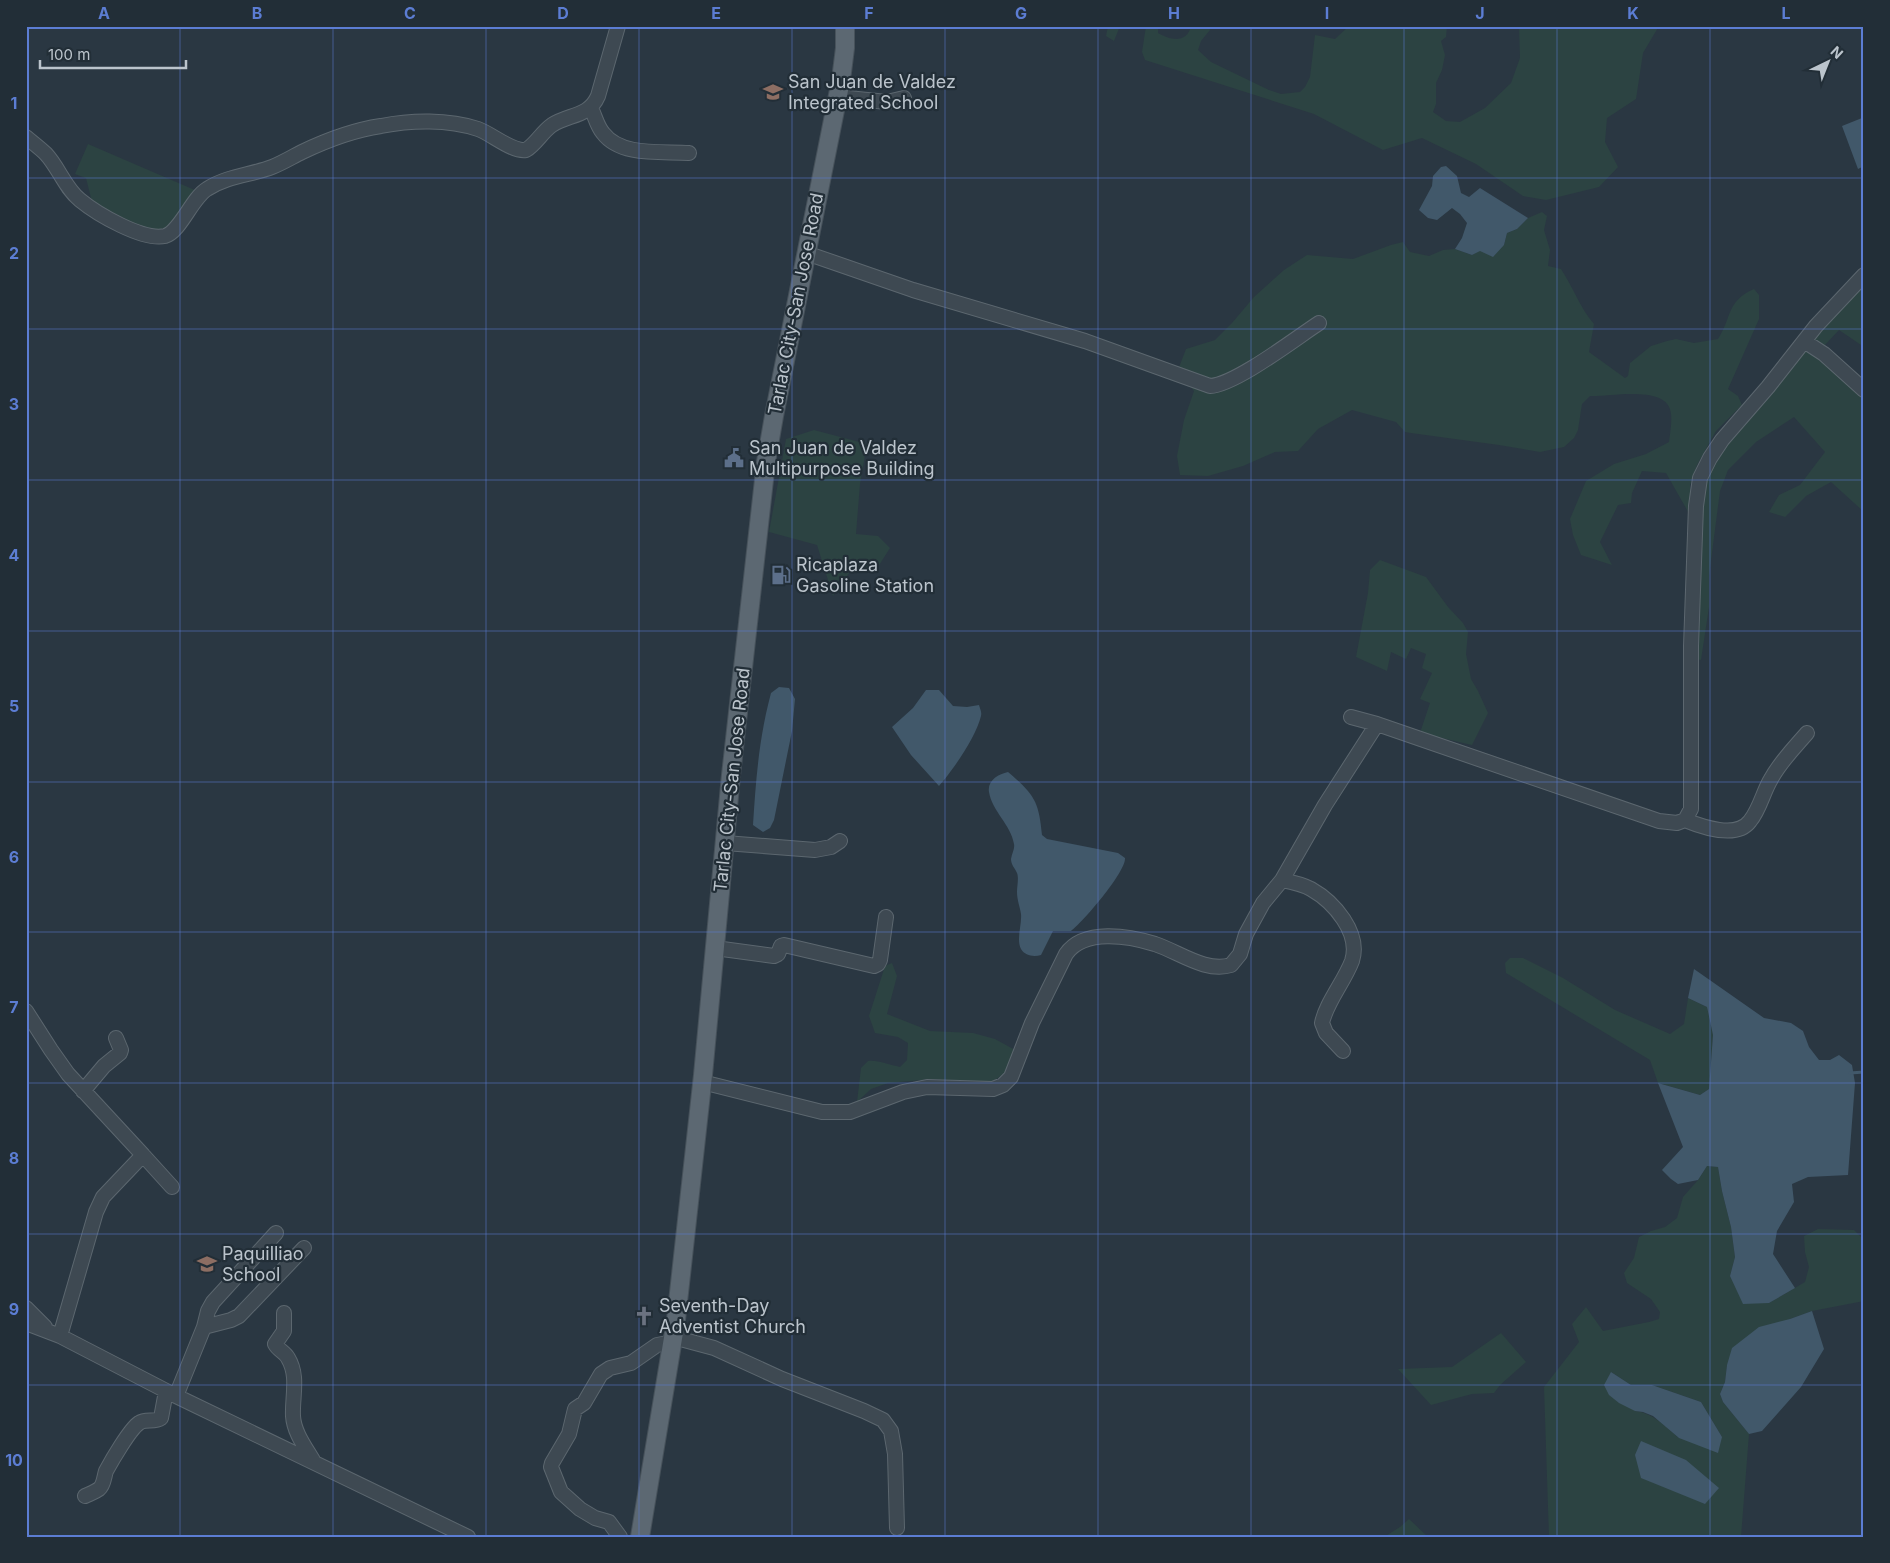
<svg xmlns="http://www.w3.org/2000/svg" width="1890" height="1563" font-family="Inter,sans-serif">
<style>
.green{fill:#2c4342;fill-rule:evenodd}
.water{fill:#41586a}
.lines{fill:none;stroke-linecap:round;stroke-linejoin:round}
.stream{stroke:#41586a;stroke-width:3}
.minor-casing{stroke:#5c676f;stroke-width:16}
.major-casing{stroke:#47525b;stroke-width:20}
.minor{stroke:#3e4952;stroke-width:14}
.major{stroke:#5c6872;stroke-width:18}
.grid{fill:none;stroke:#5c7dd3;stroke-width:1;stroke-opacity:0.55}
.labels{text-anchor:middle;stroke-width:4.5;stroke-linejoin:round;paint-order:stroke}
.poi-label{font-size:18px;fill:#bbc4cc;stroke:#222e37;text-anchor:start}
.street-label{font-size:18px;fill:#bbc4cc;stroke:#222e37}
.neatline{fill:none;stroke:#5c7dd3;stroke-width:2}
.grid-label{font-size:16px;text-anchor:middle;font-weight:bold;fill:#5c7dd3}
</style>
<rect width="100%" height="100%" fill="#2a3742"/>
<!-- green -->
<path class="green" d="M 1108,26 L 1120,26 L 1114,41 L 1106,36 Z
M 1146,26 L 1158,26 L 1158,33 C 1170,40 1187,44 1191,26 L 1209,26 L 1210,30 L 1201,41 L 1198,50 L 1211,62 L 1269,90 L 1281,94 L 1300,92 L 1305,87 L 1310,77 L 1315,35 L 1335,39 L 1349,26 L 1447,26 L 1446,37 L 1441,41 L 1445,55 L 1442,70 L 1436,83 L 1436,104 L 1433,112 L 1446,121 L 1460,122 L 1485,108 L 1511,83 L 1520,58 L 1519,26 L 1659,26 L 1643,53 L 1636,99 L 1607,118 L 1605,142 L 1618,167 L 1599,187 L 1546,200 L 1523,196 L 1476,164 L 1422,138 L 1383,150 L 1314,114 L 1145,60 L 1142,52 Z
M 88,144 L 197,191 L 172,226 L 151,232 L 92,202 L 86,178 L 75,174 Z
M 1542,212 L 1547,216 L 1544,230 L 1550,250 L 1548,266 L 1561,269 C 1573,287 1580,308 1594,324 L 1589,352 L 1625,378 L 1628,376 L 1630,363 L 1651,346 L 1667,341 L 1676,339 L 1694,343 L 1718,339 C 1732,318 1726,301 1754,289 L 1759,295 L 1759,319 L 1728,389 L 1738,396 L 1742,405 L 1716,431 L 1697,465 L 1690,485 L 1691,517 L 1666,473 L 1642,471 L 1632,493 L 1631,503 L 1618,505 L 1600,542 L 1612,565 L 1581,555 L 1573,535 L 1570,519 L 1586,481 L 1614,464 L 1646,454 L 1669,442 C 1670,433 1672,423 1671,414 C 1669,384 1610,397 1590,396 L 1582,404 L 1578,430 L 1574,438 L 1564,447 L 1540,452 L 1499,445 L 1411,433 L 1405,432 L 1396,422 L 1352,410 L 1318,429 L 1298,451 L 1275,452 L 1243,466 L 1208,476 L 1180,475 L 1177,456 L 1184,420 L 1194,391 L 1178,370 L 1186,349 L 1215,340 L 1232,323 L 1254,297 L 1284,270 L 1307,255 L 1353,259 L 1391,245 L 1403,242 L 1410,252 L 1429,256 L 1443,250 L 1455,249 L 1472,255 L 1479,251 L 1504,245 L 1507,233 L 1517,229 L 1528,218 Z
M 1864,285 L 1864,347 L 1839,330 L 1823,347 L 1864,384 L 1864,512 L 1831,482 L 1806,496 L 1785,517 L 1769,512 L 1779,495 L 1800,485 L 1825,452 L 1794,417 L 1756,442 L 1728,470 L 1720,491 L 1709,576 L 1709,607 L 1701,660 L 1693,659 L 1702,487 L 1716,459 L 1763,399 L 1791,369 L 1841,307 Z
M 814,430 L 867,444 L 860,484 L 856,534 L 878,536 L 890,548 L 876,570 L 852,569 L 833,596 L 817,545 L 769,532 L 786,439 Z
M 1380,560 L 1426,577 L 1448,607 L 1463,623 L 1468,632 L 1466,654 L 1471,679 L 1478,691 L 1488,713 L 1472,745 L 1420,733 L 1430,703 L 1420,699 L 1432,673 L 1422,668 L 1426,654 L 1411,648 L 1406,659 L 1391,652 L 1387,671 L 1356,657 L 1368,593 L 1370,570 Z
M 1510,958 L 1523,958 L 1563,978 L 1615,1010 L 1670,1034 L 1684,1024 L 1688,998 L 1707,1007 L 1713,1035 L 1709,1089 L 1700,1095 L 1658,1083 L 1650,1060 L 1506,973 L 1505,963 Z
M 892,963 L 897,976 L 887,1014 L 930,1031 L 973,1033 L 995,1039 L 1015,1050 L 1006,1072 L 995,1080 L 982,1084 L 933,1079 L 888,1083 L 871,1089 L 857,1102 L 861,1068 L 868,1061 C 879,1060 889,1065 900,1067 L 907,1060 L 908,1043 L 898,1037 L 875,1033 L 869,1016 L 885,966 Z
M 1707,1166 L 1718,1167 L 1722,1191 L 1731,1227 L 1735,1257 L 1730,1276 L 1769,1303 L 1805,1282 L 1809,1267 L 1805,1252 L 1804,1236 L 1818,1229 L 1854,1230 L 1864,1240 L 1864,1301 L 1812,1311 L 1790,1319 L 1727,1365 L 1725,1382 L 1720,1394 L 1723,1402 L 1749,1434 L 1741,1537 L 1549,1537 L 1544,1387 L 1579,1342 L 1572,1324 L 1586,1307 L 1603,1331 L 1649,1322 L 1659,1319 L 1660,1312 L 1651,1299 L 1627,1283 L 1624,1273 L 1634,1258 L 1639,1237 L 1651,1231 L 1665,1227 L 1677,1218 L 1683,1197 L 1698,1180 ZM 1611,1372 L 1631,1385 L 1652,1385 L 1701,1402 L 1722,1437 L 1679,1438 C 1665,1426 1653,1413 1635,1411 Z
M 1501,1333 L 1526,1362 L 1500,1385 L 1494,1393 L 1472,1394 L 1431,1405 L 1398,1369 L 1452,1367 Z
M 1409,1519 L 1428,1537 L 1384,1537 L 1400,1527 Z"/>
<!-- water -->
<path class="water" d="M 1864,115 L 1864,166 L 1858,169 L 1842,126 L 1862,118 Z
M 1446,166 L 1457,176 L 1461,193 L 1469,197 L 1480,188 L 1528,218 L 1517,229 L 1507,233 L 1504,245 L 1493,257 L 1480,251 L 1472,255 L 1455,249 L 1462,238 L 1467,223 L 1460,214 L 1452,208 L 1437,220 L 1428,218 L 1419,210 L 1432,186 L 1433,176 L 1441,167 Z
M 779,687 L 789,688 L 795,699 L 792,731 L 774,820 L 770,828 L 763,832 L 753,825 C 756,778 759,738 771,693 Z
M 926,690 L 939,690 L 953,706 L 967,707 L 979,705 C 980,709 982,712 981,716 C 976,737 953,770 939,786 L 911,755 L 892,727 L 913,708 Z
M 1008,772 C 1034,794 1039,801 1042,835 L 1047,839 L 1118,853 L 1125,858 C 1126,872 1083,922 1071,931 L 1053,931 L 1041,955 C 1034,957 1025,956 1021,949 C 1016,939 1022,925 1021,914 C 1020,907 1017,900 1017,892 C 1017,886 1019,878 1017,873 C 1015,868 1011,865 1011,859 C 1012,853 1015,849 1014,844 C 1011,825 992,811 989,792 C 987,781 998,774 1008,772 Z
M 1694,969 L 1764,1018 L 1791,1023 L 1803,1031 L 1809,1047 L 1819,1060 L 1830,1060 L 1839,1055 L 1852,1065 L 1855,1083 L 1848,1175 L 1808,1177 L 1792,1184 L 1794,1202 L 1777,1231 L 1773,1254 L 1795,1288 L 1769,1303 L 1743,1304 L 1730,1276 L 1735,1257 L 1731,1227 L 1722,1191 L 1718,1167 L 1707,1166 L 1698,1180 L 1678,1184 L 1671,1179 L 1662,1170 L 1683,1147 L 1658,1083 L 1700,1095 L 1709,1089 L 1713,1035 L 1707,1007 L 1688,998 Z
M 1812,1311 L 1824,1349 L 1801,1387 L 1762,1431 L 1749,1434 L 1723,1402 L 1720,1394 L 1725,1382 L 1727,1365 L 1732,1348 L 1759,1327 L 1790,1319 Z
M 1611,1372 L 1631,1385 L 1652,1385 L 1701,1402 L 1722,1437 L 1718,1453 L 1679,1438 L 1653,1416 L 1643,1412 L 1635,1411 L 1619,1403 L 1609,1395 L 1604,1385 Z
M 1641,1441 L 1686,1460 L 1719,1488 L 1705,1504 L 1641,1478 L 1635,1455 Z"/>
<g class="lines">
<!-- stream -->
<path class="stream" d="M 26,425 L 26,426
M 1850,1073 L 1864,1072"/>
<defs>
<path id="minor" d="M 838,97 L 887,102 L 904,98
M 591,108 C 595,116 597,126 603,133 C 621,157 662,151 689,153
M 26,137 C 33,143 40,148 46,154 C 59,168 65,188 80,200 C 97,214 143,241 165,236 C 180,232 192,198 207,189 C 227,176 251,175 272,167 C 282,163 292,157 302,152 C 327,140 354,130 381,126 C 411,120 448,119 478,129 C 492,134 512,152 526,150 C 536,144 542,132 552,125 C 569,114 589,117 598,96 L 618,26
M 806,253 L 913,290 L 1085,341 L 1210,386 C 1235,385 1296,338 1319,323
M 1804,341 L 1824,354 L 1864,390
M 1351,717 L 1377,724
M 1685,820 C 1702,827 1737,839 1750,821 C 1760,809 1763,792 1771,779 C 1780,762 1795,747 1807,733
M 725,843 L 815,850 L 831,847 L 840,841
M 1282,880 C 1292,882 1302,884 1311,889 C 1334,902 1361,933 1352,961 C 1344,982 1326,1003 1322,1023 L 1326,1033 L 1343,1051
M 715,948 L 774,956 L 778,954 L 781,946 L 784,945 L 874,966 L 878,964 L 880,960 L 886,917
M 26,1011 L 51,1050 L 68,1074 L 143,1155 L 103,1197 L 96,1212 L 60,1336 L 176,1396 L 468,1537
M 702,1082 L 822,1112 L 850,1112 L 903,1092 L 927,1087 L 993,1089 L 1003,1085 L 1011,1077 L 1032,1023 L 1066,954 C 1084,928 1129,936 1155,944 C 1179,952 1206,973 1231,965 L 1240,954 L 1246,934 L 1263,903 L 1282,880 L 1325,805 L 1377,724 L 1659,821 L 1677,823 L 1685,820 L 1691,809 L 1691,646 L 1696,506 L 1700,478 L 1710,458 L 1722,440 L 1768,387 L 1816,326 L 1864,275
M 83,1091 L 104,1066 L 120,1053 L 121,1050 L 116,1038
M 143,1155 L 172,1187
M 26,1308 L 45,1327
M 284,1313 L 284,1331 L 275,1344 C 278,1350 285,1352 288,1358 C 299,1376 292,1397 293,1416 C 294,1433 306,1448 314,1462
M 26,1323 L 60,1336
M 204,1327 L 231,1320 L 239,1316 L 304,1248
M 673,1337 L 714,1348 L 782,1379 L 864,1411 L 883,1420 L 891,1431 L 895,1454 L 897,1528
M 176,1396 L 204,1327 L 208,1311 L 213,1302 L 276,1233
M 85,1496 C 89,1494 95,1492 99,1489 C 104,1485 104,1477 106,1471 C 112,1460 130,1429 139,1423 C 146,1418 154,1423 161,1418 L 166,1391
M 620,1537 L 609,1522 L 595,1518 L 580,1509 L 561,1492 L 551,1467 L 552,1463 L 569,1434 L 575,1409 L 584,1403 L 601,1374 L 610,1368 L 631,1363 L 657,1345 L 673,1342"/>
<path id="major" d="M 640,1537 L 676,1320 L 703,1075 L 731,775 L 766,462 L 774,416 L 841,80 L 845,48 L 845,26"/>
</defs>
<!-- minor casing -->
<use href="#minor" class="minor-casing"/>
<!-- major casing -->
<use href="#major" class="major-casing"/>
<!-- minor -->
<use href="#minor" class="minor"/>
<!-- major -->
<use href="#major" class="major"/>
</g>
<!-- grid -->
<path class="grid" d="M 180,26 L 180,1537M 333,26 L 333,1537M 486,26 L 486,1537M 639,26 L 639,1537M 792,26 L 792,1537M 945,26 L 945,1537M 1098,26 L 1098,1537M 1251,26 L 1251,1537M 1404,26 L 1404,1537M 1557,26 L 1557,1537M 1710,26 L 1710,1537M 26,178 L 1864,178M 26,329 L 1864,329M 26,480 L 1864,480M 26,631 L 1864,631M 26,782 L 1864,782M 26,932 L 1864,932M 26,1083 L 1864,1083M 26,1234 L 1864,1234M 26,1385 L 1864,1385"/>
<!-- icons -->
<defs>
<symbol id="school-bare" viewBox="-9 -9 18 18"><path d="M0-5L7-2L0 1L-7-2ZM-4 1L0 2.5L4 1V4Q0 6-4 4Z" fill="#8d6e63" stroke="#222e37" stroke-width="2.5" paint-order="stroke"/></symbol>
<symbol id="civic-bare" viewBox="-9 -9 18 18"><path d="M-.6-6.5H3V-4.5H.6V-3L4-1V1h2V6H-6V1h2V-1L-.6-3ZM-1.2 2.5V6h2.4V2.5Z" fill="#5c6f8a" stroke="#222e37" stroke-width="2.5" paint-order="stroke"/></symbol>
<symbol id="fuel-bare" viewBox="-9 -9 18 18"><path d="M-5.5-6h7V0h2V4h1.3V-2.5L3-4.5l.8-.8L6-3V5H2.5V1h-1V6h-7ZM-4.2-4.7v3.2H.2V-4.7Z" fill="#5c6f8a" stroke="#222e37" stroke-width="2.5" paint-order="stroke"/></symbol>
<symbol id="church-bare" viewBox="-9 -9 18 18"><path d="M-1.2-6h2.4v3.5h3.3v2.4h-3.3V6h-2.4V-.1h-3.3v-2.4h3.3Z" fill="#6b7280" stroke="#222e37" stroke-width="2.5" paint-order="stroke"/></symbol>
</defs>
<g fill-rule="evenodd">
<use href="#school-bare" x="759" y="78" width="28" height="28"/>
<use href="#civic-bare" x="720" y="444" width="28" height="28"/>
<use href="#fuel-bare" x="767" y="561" width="28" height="28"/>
<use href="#school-bare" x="193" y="1250" width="28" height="28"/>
<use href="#church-bare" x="630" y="1302" width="28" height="28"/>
</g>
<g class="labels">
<!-- poi labels -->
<g class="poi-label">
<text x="788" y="88">San Juan de Valdez<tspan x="788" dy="21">Integrated School</tspan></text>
<text x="749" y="454">San Juan de Valdez<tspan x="749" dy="21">Multipurpose Building</tspan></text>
<text x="796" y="571">Ricaplaza<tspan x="796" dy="21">Gasoline Station</tspan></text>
<text x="222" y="1260">Paquilliao<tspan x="222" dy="21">School</tspan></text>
<text x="659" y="1312">Seventh-Day<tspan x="659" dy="21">Adventist Church</tspan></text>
</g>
<!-- street labels -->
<g class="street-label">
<text transform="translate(796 304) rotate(-79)" y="6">Tarlac City-San Jose Road</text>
<text transform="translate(732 780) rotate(-84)" y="6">Tarlac City-San Jose Road</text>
</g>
</g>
<!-- border -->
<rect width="1890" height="1563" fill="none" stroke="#222e37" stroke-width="55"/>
<!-- north arrow -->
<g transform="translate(1828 62) rotate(43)" stroke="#222e37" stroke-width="4" paint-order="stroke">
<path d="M0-4L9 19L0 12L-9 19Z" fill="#bbc4cc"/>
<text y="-8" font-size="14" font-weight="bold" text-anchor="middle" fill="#bbc4cc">N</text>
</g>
<!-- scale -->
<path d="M40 60v8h146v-8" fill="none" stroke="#bbc4cc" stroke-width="2.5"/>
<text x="48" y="60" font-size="15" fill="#bbc4cc" stroke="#222e37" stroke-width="4" paint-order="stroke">100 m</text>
<rect x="28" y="28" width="1834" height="1508" class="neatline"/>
<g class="grid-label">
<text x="104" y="19">A</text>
<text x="257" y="19">B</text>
<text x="410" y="19">C</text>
<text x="563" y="19">D</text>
<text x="716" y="19">E</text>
<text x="869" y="19">F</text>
<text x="1021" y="19">G</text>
<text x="1174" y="19">H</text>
<text x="1327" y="19">I</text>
<text x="1480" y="19">J</text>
<text x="1633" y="19">K</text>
<text x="1786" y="19">L</text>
<text x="14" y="109">1</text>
<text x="14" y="259">2</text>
<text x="14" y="410">3</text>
<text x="14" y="561">4</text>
<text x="14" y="712">5</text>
<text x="14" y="863">6</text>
<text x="14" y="1013">7</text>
<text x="14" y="1164">8</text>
<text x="14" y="1315">9</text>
<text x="14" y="1466">10</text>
</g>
</svg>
